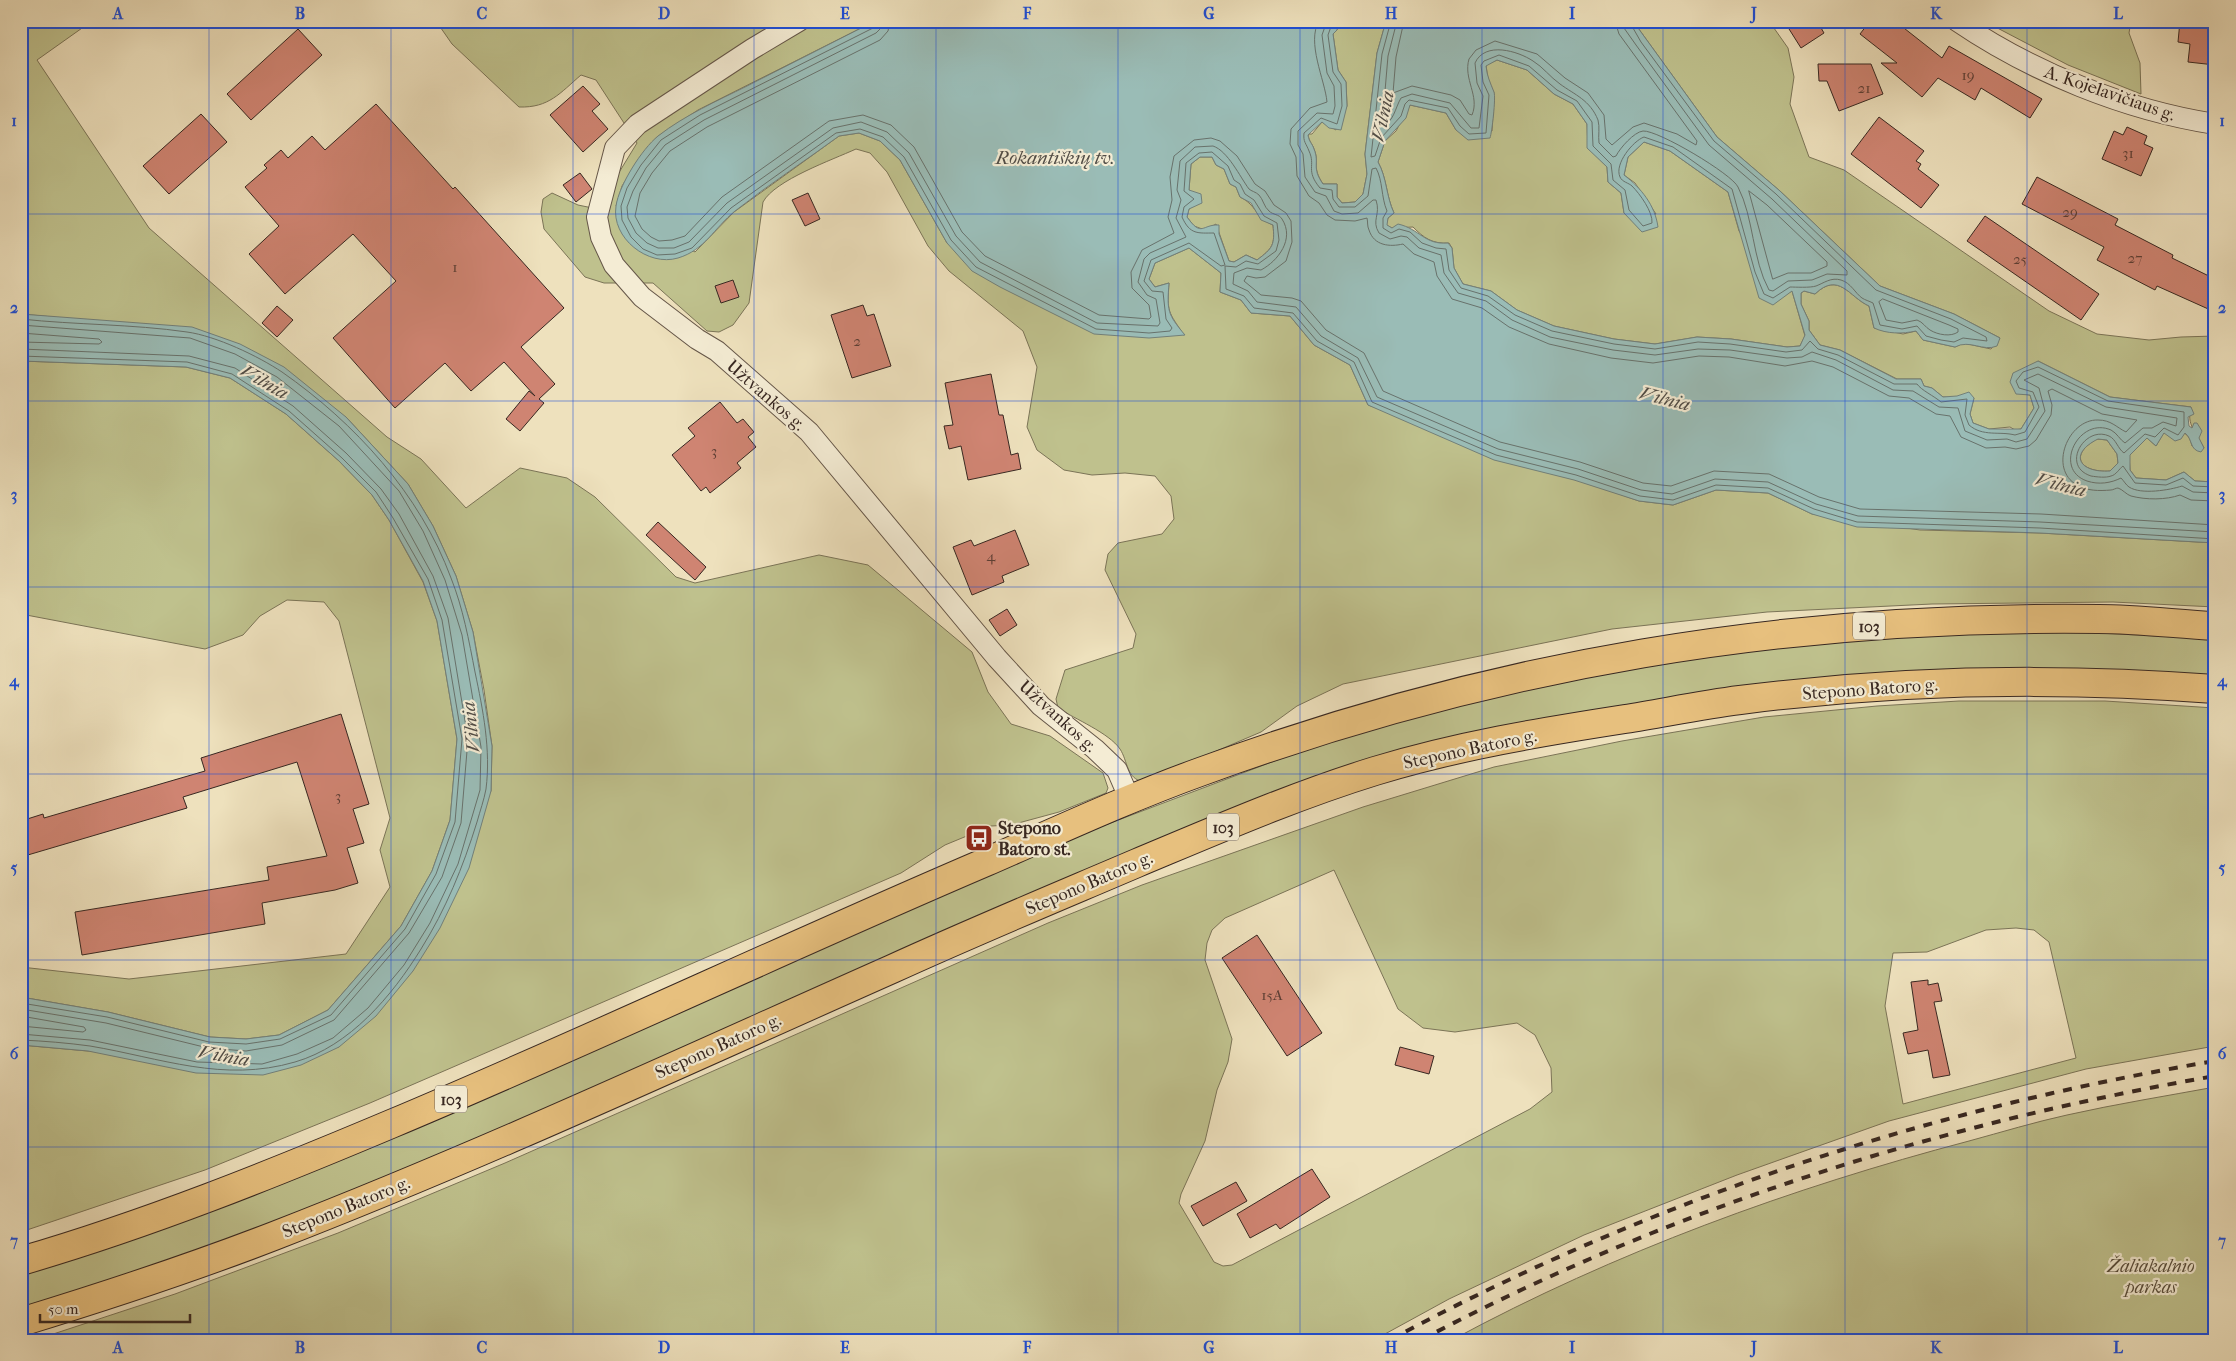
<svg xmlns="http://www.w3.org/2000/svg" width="2236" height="1361" font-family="'IM FELL French Canon',serif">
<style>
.green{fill:#bfc18d;stroke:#7b7457;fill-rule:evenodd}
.water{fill:#9abcb6;stroke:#72807a;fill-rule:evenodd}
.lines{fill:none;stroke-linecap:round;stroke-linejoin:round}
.shore{stroke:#68726c;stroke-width:1}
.building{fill:#cf8472;stroke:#372721}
.street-casing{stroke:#655648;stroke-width:22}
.primary-casing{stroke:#372721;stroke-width:30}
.street{stroke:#f4ecd4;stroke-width:20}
.primary{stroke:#e7c07e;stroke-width:28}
.rail{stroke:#372721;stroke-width:4;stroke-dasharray:9 9;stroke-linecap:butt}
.grid{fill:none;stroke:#1d4ed8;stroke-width:1;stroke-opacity:0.55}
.labels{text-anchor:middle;stroke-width:4.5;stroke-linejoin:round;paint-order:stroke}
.number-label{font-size:15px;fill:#5d3e35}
.shield{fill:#f4ecd4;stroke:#706257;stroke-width:1}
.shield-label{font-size:16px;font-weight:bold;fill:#372721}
.street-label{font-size:18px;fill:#372721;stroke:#f4ecd4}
.poi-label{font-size:18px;font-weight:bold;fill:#372721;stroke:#f4ecd4;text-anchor:start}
.park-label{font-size:18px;font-style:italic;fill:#594e3c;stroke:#f4ecd4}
.water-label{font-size:19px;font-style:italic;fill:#504c46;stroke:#f4ecd4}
.neatline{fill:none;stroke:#1d4ed8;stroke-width:2}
.grid-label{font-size:16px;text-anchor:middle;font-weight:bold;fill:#1d4ed8}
</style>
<rect width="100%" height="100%" fill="#eee1bd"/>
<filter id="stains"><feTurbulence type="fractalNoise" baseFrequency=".004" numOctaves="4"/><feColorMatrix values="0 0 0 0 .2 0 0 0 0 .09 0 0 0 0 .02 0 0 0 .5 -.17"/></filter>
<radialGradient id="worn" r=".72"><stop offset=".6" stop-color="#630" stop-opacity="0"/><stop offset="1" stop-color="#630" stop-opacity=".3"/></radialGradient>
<!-- green -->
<path class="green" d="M 21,21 L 92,21 L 37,60 L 149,228 L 387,437 L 421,459 L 466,508 L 520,468 L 567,478 L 595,497 L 676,577 L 695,583 L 819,555 L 868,565 L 972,652 L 988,692 L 1011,724 L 1050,736 L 1103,773 L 1108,788 L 1106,793 L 1059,812 L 1011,825 L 991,826 L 945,845 L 901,873 L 370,1103 L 205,1170 L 21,1232 L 21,1045 L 88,1051 L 339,1047 L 491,791 L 492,746 L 484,690 L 473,632 L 456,576 L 433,526 L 408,484 L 346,417 L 53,317 L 21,314 Z
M 436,21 L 875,21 L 698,110 L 657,137 L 637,162 L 622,186 L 616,206 L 695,252 L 734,212 L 839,136 L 859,133 L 880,141 L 900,160 L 947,243 L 1184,335 C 1168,311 1167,313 1169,283 L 1155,287 L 1149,279 L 1155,263 L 1189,248 L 1221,273 L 1220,292 L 1241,300 L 1251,313 L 1290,316 L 1314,345 L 1350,365 L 1368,405 L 1639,501 L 1673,505 L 1716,490 L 1768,493 L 1812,514 L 1920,530 L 2040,533 L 2215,543 L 2215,607 L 2113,602 L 1932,604 L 1767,612 L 1612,629 L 1343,684 L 1297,706 L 1261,732 L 1144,782 C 1126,779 1128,761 1120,749 C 1109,733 1075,719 1058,708 L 1056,699 L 1065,670 L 1133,648 L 1136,634 L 1105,570 L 1108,554 L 1118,543 L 1162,534 L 1174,519 L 1171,496 L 1155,476 L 1125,473 L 1092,475 L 1064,470 L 1037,450 L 1027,427 L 1037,367 L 1023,331 L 949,271 L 928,246 L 887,172 L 870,153 L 856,149 C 832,160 775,180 763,202 L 749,303 L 733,325 L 719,332 L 707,331 L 653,283 L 604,283 L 585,277 L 544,229 L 541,212 L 543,199 L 552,193 L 578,205 L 607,211 L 615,179 L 637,143 L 596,80 L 581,75 C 560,93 549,108 519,107 L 452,44 Z
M 1338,21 L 1386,21 L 1377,53 L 1365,154 L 1367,174 L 1363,194 L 1355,202 L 1342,203 L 1337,197 L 1337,184 L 1323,184 C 1311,166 1320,163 1314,149 C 1312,143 1309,142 1308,134 L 1312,134 L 1322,122 L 1336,130 L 1347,106 L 1346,82 L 1338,70 L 1333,34 L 1337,30 Z
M 1633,21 L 1769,21 L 1788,48 L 1794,77 L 1790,104 L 1809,157 L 1844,170 L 2049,311 L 2097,334 L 2149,340 L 2181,337 L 2215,336 L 2215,482 L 2195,481 L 2184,472 L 2166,480 L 2136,478 L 2130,470 L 2129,455 L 2147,438 L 2156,446 L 2164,432 C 2179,433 2188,428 2192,446 L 2204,448 C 2196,432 2186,425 2191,407 L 2110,397 L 2038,361 L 2016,393 L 2030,395 L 2034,408 L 2021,429 L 2015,430 L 2010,427 L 1989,429 L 1973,423 L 1970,414 L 1974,398 L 1943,397 L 1932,388 L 1924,386 L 1921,379 L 1897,379 L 1840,350 L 1820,345 L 1809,330 L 1809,321 L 1801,304 L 1801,293 L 1804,291 L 1815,294 C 1839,271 1849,297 1869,306 L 1874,328 L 1903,334 L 1916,331 L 1923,340 L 1955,347 L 1963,343 L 1991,349 L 2000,338 L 1954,314 L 1880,286 L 1780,191 L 1717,137 Z
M 1984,21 L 2131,21 L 2129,33 L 2140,63 L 2141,94 L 2068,65 Z
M 1497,60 L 1527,70 L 1554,94 L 1573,104 L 1587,124 L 1588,148 L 1607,167 L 1608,182 L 1621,193 L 1624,213 L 1656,214 L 1635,183 L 1624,175 L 1628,157 L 1644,142 L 1670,151 L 1728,192 L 1739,231 L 1786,294 L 1792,291 L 1805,336 L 1800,346 L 1787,347 L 1731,339 L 1697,337 L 1655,344 L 1614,339 L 1554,326 L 1517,310 L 1491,291 L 1463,284 L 1454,268 L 1452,248 L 1449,243 C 1432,244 1424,238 1413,227 L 1392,228 L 1386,225 L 1388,218 L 1394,213 C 1386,196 1387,178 1378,162 L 1385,141 L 1396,131 L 1410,105 L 1446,113 L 1456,130 L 1492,131 L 1494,93 L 1488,80 L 1486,65 Z
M 1200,157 L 1212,157 L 1216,165 L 1224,169 L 1230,184 L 1236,187 L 1240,197 C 1258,206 1254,217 1273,225 C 1275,245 1273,248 1257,260 L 1246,255 L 1234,262 L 1229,261 L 1216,224 L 1205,230 L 1194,226 L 1187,217 L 1189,209 L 1195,205 L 1189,190 L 1191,164 Z
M 21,361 L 186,367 L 230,378 L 286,414 L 339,461 L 372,495 L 389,520 L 423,582 L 437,621 L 457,739 L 450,820 L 432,871 L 401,926 L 328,1010 L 279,1035 L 246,1039 L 210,1037 L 108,1012 L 21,997 L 21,967 L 129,979 L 346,954 L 390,887 L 380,850 L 390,818 L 339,621 L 324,602 L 287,600 L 260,616 L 243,635 L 205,649 L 21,614 Z
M 2097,439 L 2107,440 L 2117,454 L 2118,463 L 2110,471 C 2080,473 2068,455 2097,439 Z
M 1996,631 L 2078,632 L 2215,639 L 2215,678 L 2123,672 L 1415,747 L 488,1136 L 211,1248 L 21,1311 L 21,1273 L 1084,833 L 1314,746 L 1435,710 L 1611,670 L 1787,644 Z
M 1959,701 L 2105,701 L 2215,708 L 2215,1046 L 2086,1069 L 1889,1121 L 1737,1175 L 1584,1235 L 1449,1299 L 1374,1340 L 35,1340 L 175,1294 L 338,1233 L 505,1163 L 1048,923 L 1142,885 L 1363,807 L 1494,767 L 1622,741 L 1764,717 L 1877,706 ZM 1334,870 L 1398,1009 L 1423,1028 L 1455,1032 L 1517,1023 L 1535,1035 L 1551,1068 L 1552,1092 L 1530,1109 L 1232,1265 L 1223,1266 L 1214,1262 L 1179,1203 L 1181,1194 L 1205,1141 L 1217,1090 L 1228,1062 L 1232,1039 L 1205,960 L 1207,943 L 1212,930 L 1225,918 ZM 2016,928 L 2034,930 L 2049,942 L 2076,1058 L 1903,1104 L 1885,1006 L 1893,953 L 1927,952 L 1986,930 Z
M 2215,1087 L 2215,1340 L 1452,1340 C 1615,1252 1791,1188 1969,1141 C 2002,1132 2035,1122 2067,1115 C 2116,1104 2166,1096 2215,1087 Z"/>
<!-- water -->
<path class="water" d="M 875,21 L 1338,21 L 1337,30 L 1333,34 L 1338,70 L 1346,82 L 1347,106 L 1341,130 L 1329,128 L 1322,122 L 1308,135 C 1309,142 1312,143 1314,149 C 1320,164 1311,167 1323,184 L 1337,184 L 1337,197 L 1342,203 L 1355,202 L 1363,194 L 1367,174 L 1365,154 L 1377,53 L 1386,21 L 1633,21 L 1717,137 L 1780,191 L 1880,286 L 1954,314 L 2000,338 L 1997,346 C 1983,352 1970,339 1955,347 L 1923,340 L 1916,331 C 1902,334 1887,334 1874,328 L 1869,306 C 1849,297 1839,271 1815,294 L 1804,291 L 1801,293 L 1801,304 L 1809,321 L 1809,330 L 1820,345 L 1840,350 L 1896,379 L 1921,379 L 1924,386 L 1932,388 L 1943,397 L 1957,396 L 1969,392 L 1974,398 L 1970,414 L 1973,423 L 1989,429 L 2021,429 L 2034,408 L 2030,395 L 2016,394 L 2010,382 L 2013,373 L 2038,361 L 2110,397 L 2191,407 L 2194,414 L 2188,417 L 2189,426 L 2192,428 L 2194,423 L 2197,423 L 2202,431 L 2199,438 L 2204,448 L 2201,452 C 2189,450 2193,439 2185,433 L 2181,439 L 2175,441 L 2164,433 L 2156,446 L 2147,438 L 2130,455 L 2130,470 L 2136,478 L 2166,480 L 2184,472 L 2195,481 L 2215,482 L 2215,543 L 2040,533 L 1857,527 L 1812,514 L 1768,493 L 1716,490 L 1673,505 L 1639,501 L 1574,480 L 1494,460 L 1368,405 L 1350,365 L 1314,345 L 1290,316 L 1251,313 L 1241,300 L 1220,292 L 1221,273 L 1189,248 L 1155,263 L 1149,279 L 1155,287 L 1169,283 C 1167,310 1167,314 1185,335 L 1149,338 L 1094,334 L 1000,287 L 972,271 L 947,243 L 900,160 L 880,141 L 859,133 L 839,136 C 805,161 768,185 735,211 C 714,228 705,250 678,258 C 648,267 611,238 616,206 C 619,185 642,149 658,136 C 685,115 717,101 747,86 C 790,64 832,43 875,21 ZM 1497,60 L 1527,70 L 1554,94 L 1573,104 L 1587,124 L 1587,148 L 1607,167 L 1608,182 L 1621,193 L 1624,213 L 1642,232 L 1658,227 C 1655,205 1641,188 1624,175 L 1628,157 L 1644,142 L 1670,151 L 1728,192 L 1759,298 L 1773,305 L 1792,291 L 1805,335 L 1800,346 L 1787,347 L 1731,339 L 1697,337 L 1655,344 L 1614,339 L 1554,326 L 1517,310 L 1491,291 L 1463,284 L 1454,268 L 1452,248 L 1448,243 C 1424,245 1420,229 1398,224 L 1392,228 L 1387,225 L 1388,218 L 1394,213 C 1386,196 1387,178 1378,162 L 1385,141 L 1406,118 L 1410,105 L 1446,113 L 1456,130 L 1468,140 L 1490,138 C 1492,132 1496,98 1494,92 C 1490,82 1487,76 1486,66 ZM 1200,157 L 1212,157 L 1216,165 L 1224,169 L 1230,184 L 1236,187 L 1240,197 L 1251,203 L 1261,220 L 1273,225 C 1275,245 1273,248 1257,260 L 1246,255 L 1234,262 L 1229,261 L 1219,234 L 1219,225 C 1202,224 1202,238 1187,217 L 1189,209 L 1202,203 L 1201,194 L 1189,190 L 1191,164 ZM 2098,439 L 2107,440 L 2117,454 L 2118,463 L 2110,471 C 2079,473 2068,454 2098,439 Z
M 21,314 L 192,327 L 240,344 L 284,367 L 346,417 L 408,484 L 433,526 L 456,576 L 473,632 L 492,746 L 491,791 L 469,868 L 440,928 L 413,971 L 376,1016 L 339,1047 L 301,1065 L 263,1075 L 196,1073 L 88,1051 L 21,1045 L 21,997 L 108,1012 L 210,1037 L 246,1039 L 279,1035 L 328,1010 L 401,926 L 432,871 L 450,820 L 457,739 L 437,621 L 423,581 L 389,520 L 372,495 L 339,461 L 286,414 L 230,378 L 186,367 L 21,361 Z"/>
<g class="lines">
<!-- shore -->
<path class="shore" d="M 876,21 L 873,28 L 700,115 L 661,140 L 641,165 L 627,188 L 621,206 L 622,220 L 631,237 L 643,249 L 657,255 L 675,254 L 692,248 L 731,208 L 836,133 L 860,129 L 883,137 L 904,157 L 951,240 L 976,267 L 1096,329 L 1149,333 L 1170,331 L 1172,328 L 1166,319 L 1163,292 L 1152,291 L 1144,281 L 1151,260 L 1189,243 L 1221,266 L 1225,265 L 1214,233 C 1198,233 1190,235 1182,217 L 1184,207 L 1194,199 L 1184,191 L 1186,163 L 1199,153 L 1212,152 L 1228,166 L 1234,180 L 1240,184 L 1245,194 L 1254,200 L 1264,216 L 1277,223 L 1279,240 L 1276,251 L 1258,264 L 1246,261 L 1236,267 L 1225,266 L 1226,289 L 1244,296 L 1254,308 L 1293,313 L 1317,341 L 1354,362 L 1372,402 L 1496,455 L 1576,475 L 1640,496 L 1673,500 L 1716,485 L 1768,488 L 1814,509 L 1857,522 L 2040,528 L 2215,539
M 882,21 L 881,28 L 876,33 L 704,120 L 665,145 L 646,168 L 633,191 L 627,207 L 628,218 L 636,233 L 647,243 L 658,248 L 674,248 L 689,242 L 727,203 L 833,128 L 861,122 L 887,132 L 909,153 L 956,236 L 980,262 L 1097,323 L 1158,326 L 1160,323 L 1156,299 L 1147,295 L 1138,282 L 1144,259 L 1150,253 L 1186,237 L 1176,218 L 1181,200 L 1177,190 L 1180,161 L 1195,147 L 1213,146 C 1228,151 1240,177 1249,189 C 1251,191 1256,192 1259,195 C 1263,199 1264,207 1269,211 C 1273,215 1279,214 1282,219 C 1295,239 1278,261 1261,270 L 1247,268 L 1234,273 L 1233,284 L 1248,291 L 1257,302 L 1296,307 L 1321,336 L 1358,358 L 1377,397 L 1498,449 L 1578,469 L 1641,490 L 1672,494 L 1715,479 L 1768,482 L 1816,504 L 1858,516 L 2040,522 L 2215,532
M 890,21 L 888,31 L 880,40 L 707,127 L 670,151 L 652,173 L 640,193 L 635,216 L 642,229 L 651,237 L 659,241 L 672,240 L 685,236 L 722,197 L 829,121 L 863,115 L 891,125 L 914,147 L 962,232 L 985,256 L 1099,315 L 1149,319 L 1151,317 L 1149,305 L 1132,288 L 1131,272 L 1142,250 L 1174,233 L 1168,217 L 1172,200 L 1170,177 L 1174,156 L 1194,140 L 1211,138 L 1220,141 L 1237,156 L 1255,184 L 1265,191 L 1274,205 L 1286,213 L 1291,221 L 1292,242 L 1286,261 L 1265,277 L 1256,278 L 1247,276 L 1244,281 L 1261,295 L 1292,298 L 1301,301 L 1326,330 L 1364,353 L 1383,391 L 1500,442 L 1580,462 L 1643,483 L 1671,486 L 1714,471 L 1769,474 L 1819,497 L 1860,509 L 2041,514 L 2215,525
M 1319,21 C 1306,42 1325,80 1327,102 L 1310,108 L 1291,129 L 1290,144 L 1296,157 L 1297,176 L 1309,196 L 1319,203 L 1327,215 L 1335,220 L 1355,221 L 1367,218 C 1368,222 1367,226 1369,230 C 1374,246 1390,247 1403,244 L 1414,254 L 1434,262 L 1437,276 L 1452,299 L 1482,308 L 1509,327 L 1549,344 L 1611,358 L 1653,363 L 1699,356 L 1729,357 L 1785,366 L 1812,361 L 1833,367 L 1889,396 L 1909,398 L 1936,414 L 1950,416 L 1961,437 L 1986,448 L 2005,447 L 2016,449 L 2029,446 L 2036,440 L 2051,415 L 2052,405 L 2048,391 L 2052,389 L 2102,414 L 2137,420 L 2126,432 C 2116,427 2111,420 2098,420 C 2068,419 2048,469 2077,485 C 2087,491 2099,491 2111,490 C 2113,490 2116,488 2118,488 C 2122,489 2127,495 2131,496 C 2146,500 2166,500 2180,495 L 2191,500 L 2215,501
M 1327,21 L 1322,35 L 1327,73 L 1334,86 L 1335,106 L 1333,114 L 1317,113 L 1298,131 L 1298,145 L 1303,154 L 1305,177 L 1315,192 L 1326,196 L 1334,211 L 1342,214 L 1358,213 L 1373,200 L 1376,200 C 1381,215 1371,220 1379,233 L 1390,239 L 1401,236 L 1407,237 L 1419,248 L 1441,255 L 1444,273 L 1458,293 L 1486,301 L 1512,320 L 1550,337 L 1613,350 L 1655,355 L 1698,349 L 1730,350 L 1787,358 L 1802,357 L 1812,352 L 1836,360 L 1893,390 L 1913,391 L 1939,407 L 1958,408 L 1965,431 L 1987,440 L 2007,439 L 2016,442 L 2027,439 L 2045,411 L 2039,388 L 2024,380 L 2038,374 L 2106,407 L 2177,418 L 2176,426 L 2163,422 L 2152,428 L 2143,428 L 2125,443 C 2120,440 2117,433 2111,430 C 2079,416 2052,469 2087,481 C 2099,485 2111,483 2121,478 C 2124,481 2126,485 2129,487 C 2141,495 2170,490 2182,486 L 2193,492 L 2215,493
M 1333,21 L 1328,35 L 1333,72 L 1341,84 L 1342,106 L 1337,124 L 1321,118 L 1304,133 C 1303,142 1306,143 1309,151 C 1316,166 1305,170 1320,188 L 1332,190 L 1333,199 L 1339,207 L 1355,207 L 1368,196 L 1372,169 L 1376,168 C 1383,181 1381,197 1387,211 L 1383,218 L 1383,228 L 1391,233 L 1399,229 L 1410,232 L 1422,243 L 1436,248 L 1446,249 L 1449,270 L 1461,288 L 1488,296 L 1515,315 L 1552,331 L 1614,344 L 1655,349 L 1698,342 L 1730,344 L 1786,352 L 1802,350 L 1810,341 L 1818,349 L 1838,355 L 1894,384 L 1917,384 C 1921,390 1934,396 1941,402 L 1967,399 L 1965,415 L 1969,425 C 1983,437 1999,431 2015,435 L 2025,432 L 2039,407 L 2033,392 L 2019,388 L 2016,381 L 2023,372 L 2038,367 L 2108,401 L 2184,412 L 2184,427 L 2178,435 L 2164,428 L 2155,437 L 2145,434 L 2124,453 C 2118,449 2116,439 2109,436 C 2085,425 2060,466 2091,476 C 2097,477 2106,478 2111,476 C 2116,475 2119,469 2123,466 L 2135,483 L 2166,485 L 2183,478 L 2193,486 L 2215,487
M 1391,21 L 1382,54 L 1371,157 L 1375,156 L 1381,138 L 1401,116 L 1405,104 L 1409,100 L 1448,108 L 1460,126 L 1469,134 L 1486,133 L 1489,95 L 1483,82 L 1481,65 L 1484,61 L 1499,55 L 1529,66 L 1557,90 L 1577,101 L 1592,122 L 1593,146 L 1611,164 L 1613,180 L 1625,190 L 1629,210 L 1643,226 L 1652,223 C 1653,212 1640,194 1632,186 C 1629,183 1622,182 1620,177 C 1614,164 1633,141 1644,137 L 1673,147 L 1732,189 L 1755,272 L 1764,294 L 1773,298 L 1790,287 C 1795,287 1810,288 1816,286 C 1824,283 1831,277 1841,280 C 1851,283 1855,293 1862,298 C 1865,300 1869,301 1873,303 L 1880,325 L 1902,329 L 1917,326 L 1926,336 L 1941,340 L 1954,342 L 1963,338 L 1987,341 L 1986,337 L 1951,319 L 1876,290 L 1776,194 L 1714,141 L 1641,42 L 1629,21
M 1397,21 L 1388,56 L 1382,126 C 1394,122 1395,108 1401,98 L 1412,94 L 1450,103 L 1471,128 L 1479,128 L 1483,96 L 1477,83 L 1475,63 C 1485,41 1518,51 1533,61 C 1543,67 1550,77 1560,84 C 1575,95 1590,100 1598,120 C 1600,127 1598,136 1599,143 L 1613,157 L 1616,156 C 1620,148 1634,132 1643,131 C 1658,130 1732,174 1738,187 C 1754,218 1752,259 1769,290 L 1773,291 L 1788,281 L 1812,280 L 1827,274 L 1847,275 L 1847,271 L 1772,199 L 1709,145 L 1636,45 L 1624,28 L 1623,21
M 1404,21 L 1396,57 L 1393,93 L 1412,86 L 1451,95 L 1460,100 L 1469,114 L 1472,115 C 1480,96 1463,79 1469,59 L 1476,50 L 1495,41 L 1537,54 L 1565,78 L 1588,93 L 1604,115 L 1606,139 L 1612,145 L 1633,127 L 1644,123 L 1677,134 L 1696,145 L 1697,141 L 1619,34 L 1615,21
M 1749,191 L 1767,205 L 1827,262 L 1827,266 L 1811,273 L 1788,273 L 1773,279 Z
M 1883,299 L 1949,325 L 1958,329 L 1958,332 C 1951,337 1938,335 1930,330 C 1925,327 1923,322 1917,320 L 1902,323 L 1886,320 L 1879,302 Z
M 21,319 C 76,325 132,324 187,332 C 216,336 258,356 282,372 C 355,423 420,494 451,578 C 463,608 469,641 475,672 C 483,710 491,750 486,789 C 484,800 480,811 477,822 C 463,867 446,909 421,949 C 392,996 350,1046 295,1062 C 223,1083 161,1058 90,1046 C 68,1043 44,1041 21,1040
M 21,325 L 190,338 L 235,354 L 277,377 L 339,426 L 399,491 L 423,531 L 445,580 L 462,635 L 481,747 L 480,790 L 458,864 L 430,923 L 404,965 L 368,1008 L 333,1038 L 297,1054 L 262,1064 L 197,1062 L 90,1040 L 21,1034
M 21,333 L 99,339 L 102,342 L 99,344 L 21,342
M 21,349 L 189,356 L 235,368 L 293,406 L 346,453 L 381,489 L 399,514 L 433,576 L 448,618 L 468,739 L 461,823 L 442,877 L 409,933 L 334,1020 L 282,1045 L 246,1051 L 208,1048 L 106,1023 L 21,1009
M 21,356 L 187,362 L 232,374 L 289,411 L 342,458 L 376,492 L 393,518 L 428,579 L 442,620 L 462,739 L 455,822 L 436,874 L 405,929 L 331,1015 L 280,1039 L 246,1044 L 209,1042 L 107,1017 L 21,1003
M 21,1016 L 84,1027 L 86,1030 L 83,1032 L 21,1026"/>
</g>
<!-- building -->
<path class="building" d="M 1784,21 L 1817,21 L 1824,33 L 1801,48 Z
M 1870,21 L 1895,21 L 1942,58 L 1949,46 L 2042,99 L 2030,118 L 1981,88 L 1975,100 L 1938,78 L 1922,97 L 1881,63 L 1897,63 L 1860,34 Z
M 2180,21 L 2215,21 L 2215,65 L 2188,62 L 2190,44 L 2178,42 Z
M 298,29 L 322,55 L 251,120 L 227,94 Z
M 1818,64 L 1871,64 L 1883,94 L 1839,111 L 1827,81 L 1819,81 Z
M 583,86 L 600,104 L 592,111 L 608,129 L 583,152 L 550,115 Z
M 376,104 L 453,189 L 455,187 L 564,308 L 521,347 L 555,384 L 539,399 L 544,403 L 520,431 L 506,419 L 529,391 L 535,396 L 504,362 L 471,391 L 445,363 L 395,408 L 333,338 L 396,281 L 353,234 L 285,294 L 249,254 L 279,226 L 245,187 L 267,168 L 264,165 L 281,150 L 288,158 L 312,136 L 325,150 Z
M 201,114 L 227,142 L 169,194 L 143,166 Z
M 1879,117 L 1924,151 L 1916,161 L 1921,164 L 1918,169 L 1939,185 L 1921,208 L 1851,154 Z
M 2127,127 L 2147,136 L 2144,144 L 2153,148 L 2141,176 L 2102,159 L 2114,131 L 2123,135 Z
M 580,173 L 592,189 L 576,202 L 563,185 Z
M 2037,177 L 2118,219 L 2115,225 L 2173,255 L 2172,258 L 2215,279 L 2215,312 L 2157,286 L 2155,290 L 2097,260 L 2104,247 L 2022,204 Z
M 808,193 L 820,219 L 805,226 L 792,200 Z
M 1985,216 L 2099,294 L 2081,320 L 1967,241 Z
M 733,280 L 739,297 L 721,303 L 715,286 Z
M 863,305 L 867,316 L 874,314 L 891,366 L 852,378 L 831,315 Z
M 277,306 L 293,320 L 277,337 L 262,323 Z
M 991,374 L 999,415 L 1003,415 L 1011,455 L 1018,453 L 1021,469 L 968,480 L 961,446 L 949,449 L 944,426 L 953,425 L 945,383 Z
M 720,402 L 737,423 L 743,419 L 754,432 L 748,437 L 756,447 L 737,463 L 741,468 L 724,482 L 710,493 L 706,487 L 701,491 L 672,455 L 695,436 L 688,428 Z
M 658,522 L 706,567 L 695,580 L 646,535 Z
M 1015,530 L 1029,565 L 1002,576 L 1004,582 L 972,595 L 953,547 L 971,540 L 974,546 Z
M 1007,609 L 1017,625 L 1000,636 L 989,620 Z
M 341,714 L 369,804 L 353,809 L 364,843 L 347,848 L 358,883 L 335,890 L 262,903 L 265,924 L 82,955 L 75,912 L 269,880 L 267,867 L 327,856 L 297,762 L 183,797 L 187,808 L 21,857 L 21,821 L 43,814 L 44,818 L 205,771 L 201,758 Z
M 1257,935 L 1322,1033 L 1287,1056 L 1222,958 Z
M 1928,980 L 1928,985 L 1938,983 L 1942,1001 L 1934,1002 L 1950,1075 L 1933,1078 L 1928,1050 L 1908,1054 L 1903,1033 L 1918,1030 L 1911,982 Z
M 1400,1047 L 1434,1056 L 1429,1074 L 1395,1065 Z
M 1312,1169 L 1330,1197 L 1280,1229 L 1276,1224 L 1250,1238 L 1237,1214 Z
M 1236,1182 L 1247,1201 L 1203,1226 L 1191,1206 Z"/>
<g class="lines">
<defs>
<path id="street" d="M 799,21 L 752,49 L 638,124 L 615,148 L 597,217 L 601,237 L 614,265 L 642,297 L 697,339 L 717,351 L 809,432 L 997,658 L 1041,706 L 1095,749 L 1117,770 L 1130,800
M 1957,21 C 2032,72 2125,110 2215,124"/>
<path id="primary" d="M 21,1261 C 148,1224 270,1175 391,1124 C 591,1040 787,947 986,862 C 1057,831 1128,798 1200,772 C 1494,664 1786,615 2099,619 C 2137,619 2176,624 2215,626
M 21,1322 C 106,1296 191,1268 274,1236 C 483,1155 687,1060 892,969 C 973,932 1055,898 1137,863 C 1216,830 1294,796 1375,771 C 1457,746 1541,732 1625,719 C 1663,713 1701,705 1740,700 C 1897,680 2057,677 2215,689"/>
</defs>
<!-- street casing -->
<use href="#street" class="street-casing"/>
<!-- primary casing -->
<use href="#primary" class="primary-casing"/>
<!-- street -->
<use href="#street" class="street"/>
<!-- primary -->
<use href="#primary" class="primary"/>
<!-- rail -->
<path class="rail" d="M 1390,1340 C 1647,1201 1928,1109 2215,1061
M 1421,1340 C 1670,1208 1938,1124 2215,1076"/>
</g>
<!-- grid -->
<path class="grid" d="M 209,21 L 209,1340M 391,21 L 391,1340M 573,21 L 573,1340M 754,21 L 754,1340M 936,21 L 936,1340M 1118,21 L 1118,1340M 1300,21 L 1300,1340M 1482,21 L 1482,1340M 1663,21 L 1663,1340M 1845,21 L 1845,1340M 2027,21 L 2027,1340M 21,214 L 2215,214M 21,401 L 2215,401M 21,587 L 2215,587M 21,774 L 2215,774M 21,960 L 2215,960M 21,1147 L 2215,1147"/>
<!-- icons -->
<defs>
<symbol id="bus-square" viewBox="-11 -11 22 22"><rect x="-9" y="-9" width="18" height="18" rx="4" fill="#8f2418" stroke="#f4ecd4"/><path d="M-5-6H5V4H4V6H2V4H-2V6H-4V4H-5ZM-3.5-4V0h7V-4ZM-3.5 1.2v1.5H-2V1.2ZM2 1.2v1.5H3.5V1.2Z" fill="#fff"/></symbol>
</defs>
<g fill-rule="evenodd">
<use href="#bus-square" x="963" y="822" width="32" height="32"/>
</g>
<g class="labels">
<!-- number labels -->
<g class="number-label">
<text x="1968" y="80">19</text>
<text x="1864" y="93">21</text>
<text x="2128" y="158">31</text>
<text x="2070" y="217">29</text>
<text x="2135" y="263">27</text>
<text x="2020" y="264">25</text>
<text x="455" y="272">1</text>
<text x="857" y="346">2</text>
<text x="714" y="456">3</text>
<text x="991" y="561">4</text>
<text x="338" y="801">3</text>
<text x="1272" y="1000">15A</text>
</g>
<!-- shield labels -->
<g class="shield">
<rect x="1853" y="612.5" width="32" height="27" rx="4"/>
<rect x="1207" y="813.5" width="32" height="27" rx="4"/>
<rect x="435" y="1085.5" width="32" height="27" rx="4"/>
</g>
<g class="shield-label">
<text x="1869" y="632">103</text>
<text x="1223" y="833">103</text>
<text x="451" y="1105">103</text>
</g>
<!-- street labels -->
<g class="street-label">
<text transform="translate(2110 93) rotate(19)" y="6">A. Kojelavičiaus g.</text>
<text transform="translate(766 395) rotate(41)" y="6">Užtvankos g.</text>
<text transform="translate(1870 689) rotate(-4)" y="6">Stepono Batoro g.</text>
<text transform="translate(1058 716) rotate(42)" y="6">Užtvankos g.</text>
<text transform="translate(1470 749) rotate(-12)" y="6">Stepono Batoro g.</text>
<text transform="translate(1089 883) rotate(-23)" y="6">Stepono Batoro g.</text>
<text transform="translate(718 1046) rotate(-24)" y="6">Stepono Batoro g.</text>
<text transform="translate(346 1207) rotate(-22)" y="6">Stepono Batoro g.</text>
</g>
<!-- poi labels -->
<g class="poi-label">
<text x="998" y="834">Stepono<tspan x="998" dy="21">Batoro st.</tspan></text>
</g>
<!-- park labels -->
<g class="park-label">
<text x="2151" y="1272">Žaliakalnio<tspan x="2151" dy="21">parkas</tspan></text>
</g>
<!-- water labels -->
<g class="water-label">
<text transform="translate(1382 116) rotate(-78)" y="7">Vilnia</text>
<text x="1055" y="164">Rokantiškių tv.</text>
<text transform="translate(265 381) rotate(30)" y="7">Vilnia</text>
<text transform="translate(1665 398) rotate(14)" y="7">Vilnia</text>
<text transform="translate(2061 484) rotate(14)" y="7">Vilnia</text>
<text transform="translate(470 727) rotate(-96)" y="7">Vilnia</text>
<text transform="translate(224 1055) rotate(10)" y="7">Vilnia</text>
</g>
</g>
<!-- margin -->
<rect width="2236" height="1361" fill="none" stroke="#eee1bd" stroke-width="55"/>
<!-- scale -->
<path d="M40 1314v8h150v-8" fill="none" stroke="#372721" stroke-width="2.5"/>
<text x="48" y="1314" font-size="15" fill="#372721" stroke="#f4ecd4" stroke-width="4" paint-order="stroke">50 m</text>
<rect x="28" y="28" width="2180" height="1306" class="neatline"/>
<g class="grid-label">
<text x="118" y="19">A</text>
<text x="300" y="19">B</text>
<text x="482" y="19">C</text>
<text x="664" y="19">D</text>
<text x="845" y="19">E</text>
<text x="1027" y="19">F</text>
<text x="1209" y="19">G</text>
<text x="1391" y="19">H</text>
<text x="1572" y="19">I</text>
<text x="1754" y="19">J</text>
<text x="1936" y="19">K</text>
<text x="2118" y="19">L</text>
<text x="14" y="126">1</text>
<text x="2222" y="126">1</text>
<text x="14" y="313">2</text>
<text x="2222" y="313">2</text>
<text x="14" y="500">3</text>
<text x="2222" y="500">3</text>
<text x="14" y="686">4</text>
<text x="2222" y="686">4</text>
<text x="14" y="873">5</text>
<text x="2222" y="873">5</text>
<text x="14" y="1059">6</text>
<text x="2222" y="1059">6</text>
<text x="14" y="1246">7</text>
<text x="2222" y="1246">7</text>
<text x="118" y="1353">A</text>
<text x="300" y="1353">B</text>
<text x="482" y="1353">C</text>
<text x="664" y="1353">D</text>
<text x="845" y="1353">E</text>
<text x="1027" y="1353">F</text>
<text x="1209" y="1353">G</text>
<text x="1391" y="1353">H</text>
<text x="1572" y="1353">I</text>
<text x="1754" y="1353">J</text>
<text x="1936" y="1353">K</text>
<text x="2118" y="1353">L</text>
</g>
<rect width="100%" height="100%" filter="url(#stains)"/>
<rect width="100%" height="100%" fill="url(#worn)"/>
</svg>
